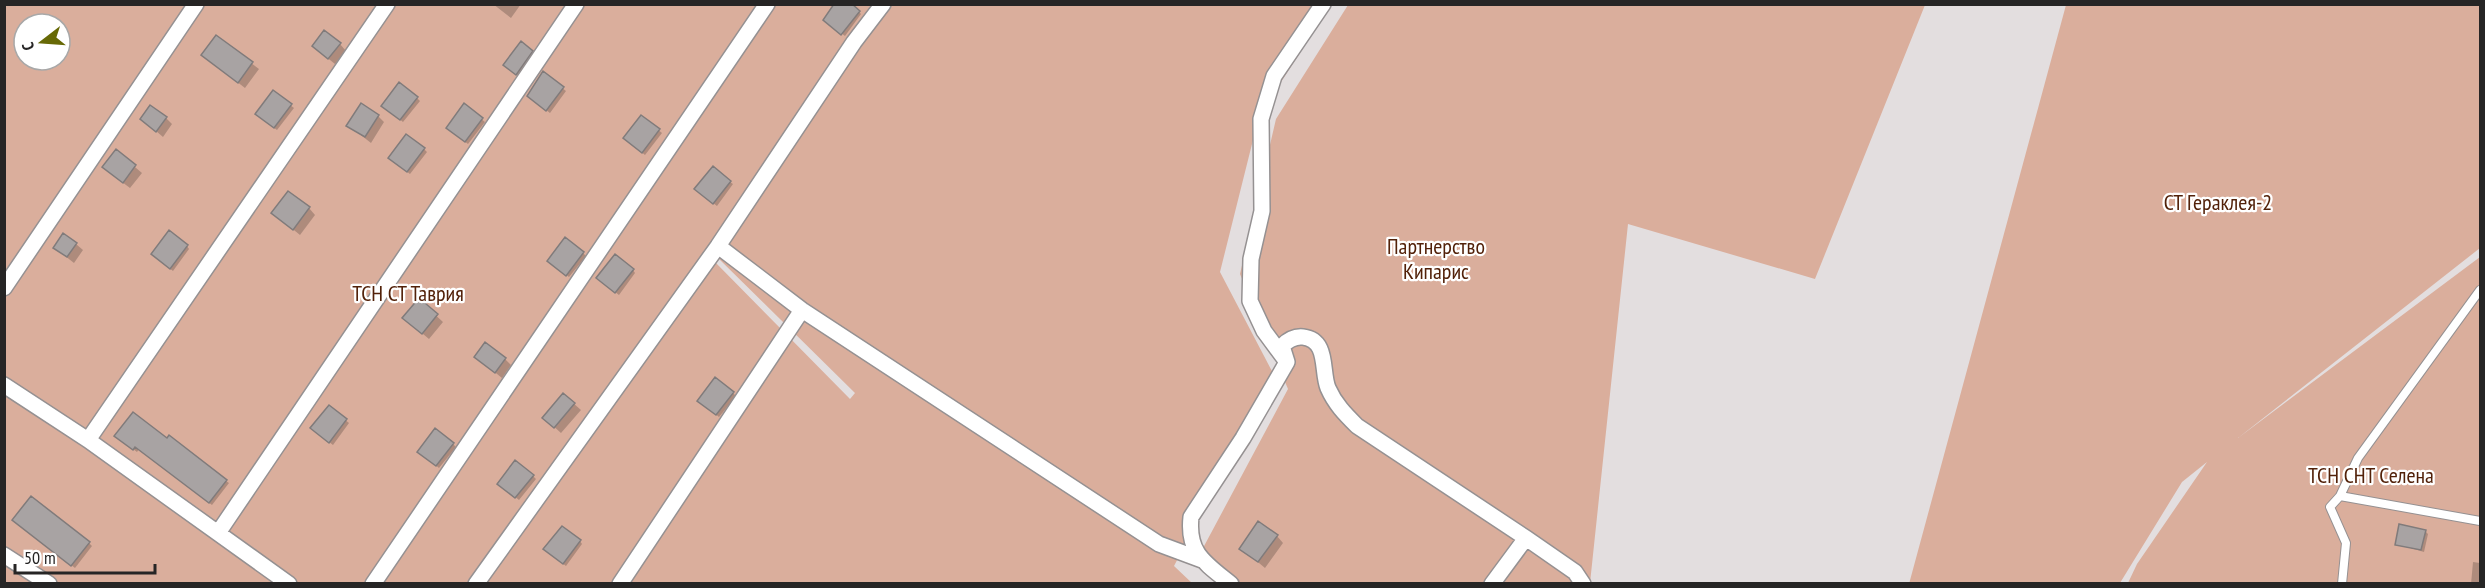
<svg xmlns="http://www.w3.org/2000/svg" width="2485" height="588" font-family="'PT Sans Narrow',sans-serif">
<style>
.green{fill:#daae9c;fill-rule:evenodd}
.shadow{fill:#0003}
.building{fill:#a8a3a3;stroke:#807b7b;stroke-width:1.5}
.lines{fill:none;stroke-linecap:round;stroke-linejoin:round}
.lane-casing{stroke:#959192;stroke-width:10}
.street-casing{stroke:#959192;stroke-width:18}
.lane{stroke:#fff;stroke-width:8}
.street{stroke:#fff;stroke-width:15}
.labels{text-anchor:middle;stroke-width:4.5;stroke-linejoin:round;paint-order:stroke}
.park-label{font-size:22px;fill:#522109;stroke:#fff}
</style>
<rect width="100%" height="100%" fill="#e3dedf"/>
<!-- green -->
<path class="green" d="M 4,5 L 1331,5 L 1259,116 L 1220,272 L 1274,375 L 1174,566 L 1193,584 L 5,583 ZM 24,24 L 60,24 L 60,60 L 24,60 ZM 717,257 L 855,393 L 850,399 L 714,261 Z
M 1348,5 L 1925,5 L 1815,279 L 1628,224 L 1590,583 L 1216,583 L 1195,563 L 1288,389 L 1240,274 L 1276,119 Z
M 2066,5 L 2480,5 L 2480,248 L 2238,438 L 2480,257 L 2480,583 L 2128,583 L 2137,564 L 2207,462 L 2182,482 L 2120,583 L 1909,584 Z"/>
<!-- shadow -->
<path class="shadow" d="M 493,4 L 521,4 L 511,18 Z
M 859,12 L 861,14 L 845,36 L 827,22 Z
M 217,37 L 259,69 L 245,88 L 210,61 Z
M 522,43 L 535,54 L 519,77 L 508,68 Z
M 340,44 L 346,51 L 335,64 L 320,52 Z
M 543,73 L 566,91 L 550,113 L 532,99 Z
M 273,92 L 294,108 L 277,130 L 259,117 Z
M 417,98 L 420,101 L 403,122 L 386,108 Z
M 464,105 L 485,122 L 468,144 L 450,130 Z
M 378,116 L 384,122 L 371,143 L 348,125 Z
M 642,117 L 662,133 L 645,155 L 628,141 Z
M 166,118 L 172,124 L 163,137 L 142,119 Z
M 424,149 L 427,152 L 410,174 L 392,160 Z
M 116,151 L 142,173 L 130,188 L 110,173 Z
M 730,182 L 733,184 L 717,206 L 699,192 Z
M 309,208 L 315,215 L 300,235 L 273,213 Z
M 76,244 L 83,250 L 74,263 L 55,248 Z
M 187,246 L 189,249 L 173,271 L 155,257 Z
M 583,253 L 586,256 L 569,277 L 552,264 Z
M 633,270 L 635,273 L 619,295 L 601,281 Z
M 419,300 L 443,322 L 429,339 L 411,324 Z
M 476,357 L 505,359 L 511,365 L 502,378 Z
M 733,393 L 736,396 L 719,417 L 702,403 Z
M 564,395 L 581,410 L 561,433 L 551,424 Z
M 329,407 L 349,423 L 333,445 L 315,431 Z
M 119,438 L 226,481 L 229,483 L 212,505 L 139,449 L 137,452 Z
M 453,444 L 456,447 L 439,468 L 422,454 Z
M 533,476 L 536,479 L 519,500 L 502,486 Z
M 17,522 L 89,543 L 92,546 L 75,568 Z
M 2425,531 L 2428,534 L 2424,552 L 2397,544 Z
M 1277,536 L 1283,543 L 1265,568 L 1241,548 Z
M 580,541 L 582,544 L 566,566 L 548,552 Z
M 2473,562 L 2480,563 L 2480,584 L 2471,584 Z"/>
<!-- building -->
<path class="building" d="M 834,4 L 852,4 L 860,11 L 841,35 L 823,20 Z
M 324,30 L 341,43 L 328,59 L 312,46 Z
M 216,35 L 253,62 L 238,83 L 201,55 Z
M 521,41 L 533,51 L 516,75 L 503,65 Z
M 543,71 L 564,87 L 546,111 L 527,96 Z
M 399,82 L 418,97 L 400,120 L 381,106 Z
M 273,90 L 292,104 L 274,128 L 255,114 Z
M 361,103 L 379,115 L 365,137 L 346,126 Z
M 464,103 L 483,118 L 465,142 L 446,128 Z
M 150,105 L 167,117 L 156,132 L 140,119 Z
M 641,115 L 660,129 L 642,153 L 623,138 Z
M 406,134 L 425,148 L 407,172 L 388,158 Z
M 116,149 L 136,165 L 123,183 L 102,167 Z
M 713,166 L 731,181 L 713,204 L 694,189 Z
M 288,191 L 310,207 L 293,230 L 271,213 Z
M 169,230 L 188,245 L 170,269 L 151,254 Z
M 63,233 L 77,243 L 67,257 L 53,248 Z
M 565,237 L 584,252 L 566,276 L 547,261 Z
M 615,254 L 634,269 L 615,293 L 596,278 Z
M 419,298 L 438,314 L 422,334 L 402,318 Z
M 485,342 L 506,358 L 495,373 L 474,357 Z
M 715,377 L 734,392 L 716,415 L 697,401 Z
M 563,393 L 575,403 L 554,428 L 542,418 Z
M 329,405 L 347,419 L 329,443 L 310,428 Z
M 133,412 L 167,438 L 169,435 L 227,480 L 209,503 L 135,447 L 133,450 L 114,436 Z
M 435,428 L 454,443 L 436,466 L 417,452 Z
M 515,460 L 534,475 L 515,498 L 497,484 Z
M 31,496 L 90,542 L 71,566 L 12,520 Z
M 1258,521 L 1278,535 L 1258,562 L 1239,549 Z
M 2399,524 L 2426,530 L 2421,550 L 2395,545 Z
M 562,526 L 581,540 L 563,564 L 543,549 Z"/>
<g class="lines">
<defs>
<path id="lane" d="M 2340,496 L 2480,521
M 2342,584 L 2346,543 L 2330,507 L 2340,496 L 2358,458 L 2480,290"/>
<path id="street" d="M 718,246 L 802,310 L 1159,544 L 1202,560
M 4,288 L 196,4
M 1284,358 L 1264,331 L 1250,301 L 1251,259 L 1262,211 L 1261,119 L 1274,76 L 1323,4
M 4,385 L 88,440 L 289,584
M 88,440 L 387,4
M 218,533 L 576,4
M 4,555 L 49,584
M 373,584 L 767,4
M 476,584 L 718,246 L 854,42 L 883,4
M 620,584 L 802,310
M 1231,584 C 1205,563 1187,553 1191,517 L 1243,438 L 1287,362 L 1282,346 C 1288,340 1294,336 1303,337 C 1329,340 1321,371 1328,388 C 1335,404 1345,414 1357,426 L 1526,538 L 1575,572 L 1583,584
M 1492,584 L 1526,538"/>
</defs>
<!-- lane casing -->
<use href="#lane" class="lane-casing"/>
<!-- street casing -->
<use href="#street" class="street-casing"/>
<!-- lane -->
<use href="#lane" class="lane"/>
<!-- street -->
<use href="#street" class="street"/>
</g>
<g class="labels">
<!-- park labels -->
<g class="park-label">
<text x="2218" y="210">СТ Гераклея-2</text>
<text x="1436" y="254">Партнерство<tspan x="1436" dy="25">Кипарис</tspan></text>
<text x="408" y="301">ТСН СТ Таврия</text>
<text x="2371" y="483">ТСН СНТ Селена</text>
</g>
</g>
<!-- border -->
<rect width="2485" height="588" fill="none" stroke="#262525" stroke-width="12"/>
<!-- north arrow -->
<g transform="translate(42 42) rotate(253)"><circle r="28" fill="#ffffff" stroke="#a8a8a8" stroke-width="1.5"/>
<path d="M0-4.5L10 22L0 15L-10 22Z" fill="#676906"/>
<text y="-9" font-size="16" font-weight="bold" text-anchor="middle" fill="#262525">С</text>
</g>
<!-- scale -->
<path d="M15 564v9h140v-9" fill="none" stroke="#262525" stroke-width="3"/>
<text x="24" y="564" font-size="18" fill="#262525" stroke="#ffffff" stroke-width="4.5" paint-order="stroke">50 m</text>
</svg>
